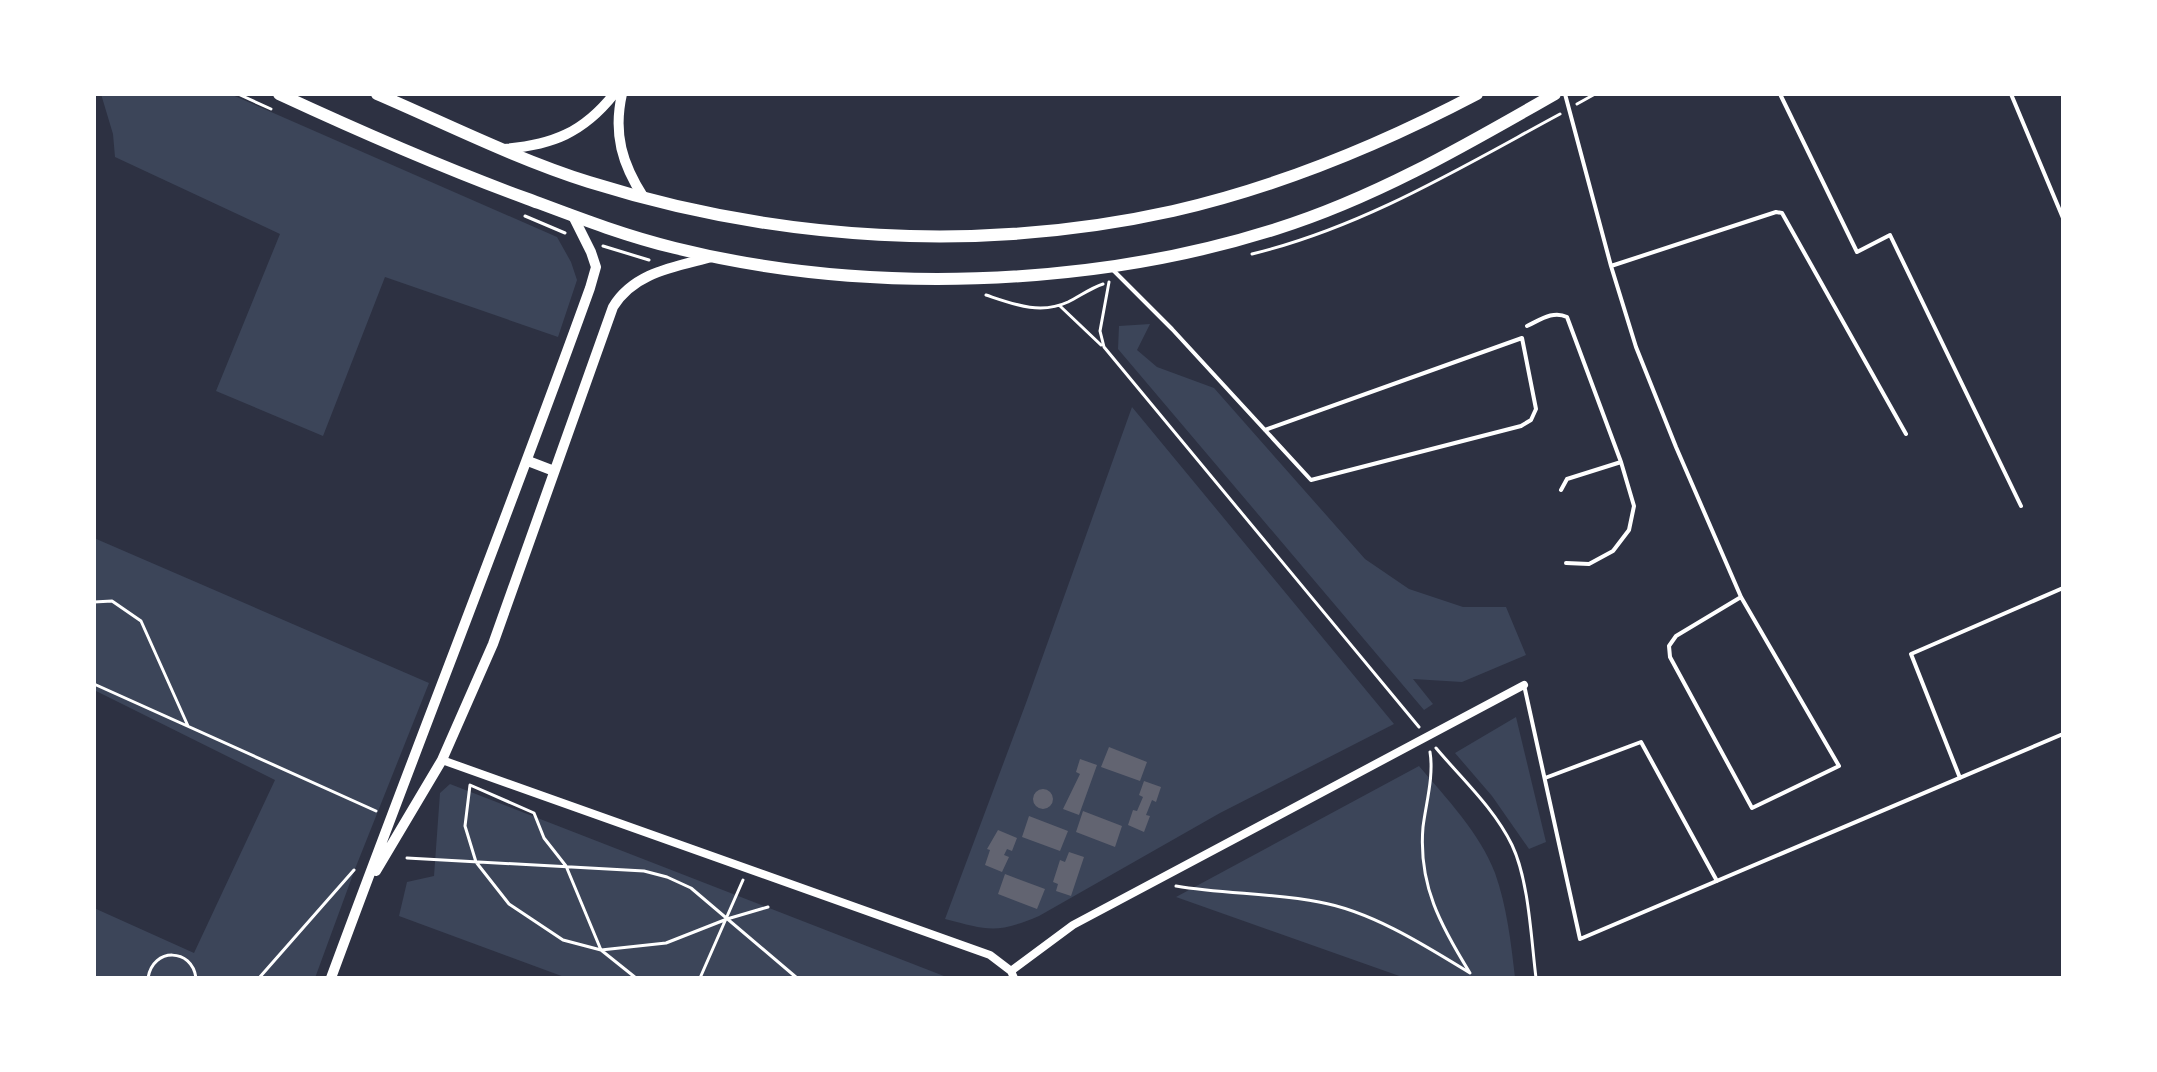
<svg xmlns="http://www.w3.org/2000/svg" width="2157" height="1072" font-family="Montserrat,sans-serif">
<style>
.green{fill:#3c4559}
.building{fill:#626471}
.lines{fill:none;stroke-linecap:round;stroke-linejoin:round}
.path{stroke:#fff;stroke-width:3}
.service{stroke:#fff;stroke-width:4}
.minor{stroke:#fff;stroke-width:8}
.tertiary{stroke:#fff;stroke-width:10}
.primary{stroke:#fff;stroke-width:12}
</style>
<rect width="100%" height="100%" fill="#2d3142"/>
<!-- green -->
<path class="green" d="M 101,94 L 230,94 L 557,237 L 571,262 L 577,280 L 558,337 L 385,277 L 323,436 L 216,391 L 280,234 L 115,157 L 113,134 Z
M 1150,324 L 1137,350 L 1157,367 L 1214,388 L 1365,559 L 1409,589 L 1463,607 L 1506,607 L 1526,655 L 1462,682 L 1413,679 L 1433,704 L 1424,710 L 1118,349 L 1119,326 Z
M 1132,407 L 1394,724 L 1220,813 L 1039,916 C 996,934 988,930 945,919 L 1026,703 Z
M 94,538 L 429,683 L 355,869 L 315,978 L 94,978 L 94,908 L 194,953 L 275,780 L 94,690 Z
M 1516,717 L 1546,842 L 1529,849 L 1492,796 L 1455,753 Z
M 1419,766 C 1446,798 1480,833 1495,873 C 1507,907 1511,943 1515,978 L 1405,978 L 1176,897 Z
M 450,784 L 949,978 L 567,978 L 399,916 L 407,882 L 434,876 L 440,793 Z"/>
<!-- building -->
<path class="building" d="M 1109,747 L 1147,762 L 1140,781 L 1101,767 Z
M 1080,759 L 1097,765 L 1079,815 L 1063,809 L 1080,774 L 1076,772 Z
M 1144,781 L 1161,787 L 1156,802 L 1152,800 L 1146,815 L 1150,816 L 1144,832 L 1128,825 L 1133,810 L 1137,811 L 1143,797 L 1139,795 Z
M1033 799a10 10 0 1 1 20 0a10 10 0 1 1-20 0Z
M 1083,811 L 1122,826 L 1115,847 L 1076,832 Z
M 1029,816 L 1068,831 L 1060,851 L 1022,837 Z
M 998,830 L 1017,838 L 1012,851 L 1007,849 L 1004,855 L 1009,857 L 1002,872 L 985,865 L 990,850 L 987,849 Z
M 1069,852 L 1084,857 L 1071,896 L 1056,891 L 1058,884 L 1053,882 L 1060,860 L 1065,862 Z
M 1005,874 L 1045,889 L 1037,909 L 998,894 Z"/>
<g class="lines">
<!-- path -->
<path class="path" d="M 238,94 L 271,109
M 1577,104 L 1595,94
M 525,216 L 565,233
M 603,246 L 649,260
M 1252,254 C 1363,227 1460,168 1560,114
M 1109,282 L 1100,331 L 1104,347 L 1419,727
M 986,295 C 1013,304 1040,315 1068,302 C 1080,296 1091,288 1103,284
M 1060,306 L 1101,345
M 94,602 L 112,601 L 141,621 L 188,726
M 94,684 L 376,811
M 1436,748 C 1462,779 1494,808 1512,845 C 1529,881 1531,938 1536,978
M 407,858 L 644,871 L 667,877 L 691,888 L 797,978
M 1176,886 C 1223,894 1272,893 1319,902 C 1371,911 1426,946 1470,973 C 1441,926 1418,885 1423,827 C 1426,803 1434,776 1430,752
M 148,978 C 153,947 192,948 196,978
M 259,978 L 354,870
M 636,978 L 601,950 L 566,866 L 544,838 L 534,813 L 470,785 L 465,826 L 476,862 L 509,904 L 563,940 L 601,950 L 666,943 L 727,919 L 768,907
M 700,978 L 743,880"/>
<!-- service -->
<path class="service" d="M 1565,94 L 1611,266 L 1636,347 L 1676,447 L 1741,597 L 1839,766 L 1752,808 L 1670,657 L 1669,646 L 1676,636 L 1741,597
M 1780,94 L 1857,252 L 1890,235 L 2021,506
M 2011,94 L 2063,218
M 1611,266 L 1776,212 L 1782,213 L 1906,434
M 1113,270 L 1172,329 L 1311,480 L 1521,426 L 1531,420 L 1536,409 L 1522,338 L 1265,430
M 1527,326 C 1540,320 1553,310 1567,317 L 1621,462 L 1634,506 L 1629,530 L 1613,551 L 1589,564 L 1566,563
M 1561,490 L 1567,479 L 1621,462
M 1524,685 L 1580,939 L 2063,734
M 1545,778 L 1641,742 L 1717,881
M 1960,778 L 1911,654 L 2063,588"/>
<!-- minor -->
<path class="minor" d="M 442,760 L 990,955 L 1011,971 L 1014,978
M 1011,971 L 1073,925 L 1524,685"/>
<!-- tertiary -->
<path class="tertiary" d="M 622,94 C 613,134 622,164 644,198
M 504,149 C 552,145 583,133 614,94
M 528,461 L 554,471
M 376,871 L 442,760 L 493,644 L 613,307 C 634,272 675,267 712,257
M 331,978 C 416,747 507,519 590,288 L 596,267 L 591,252 L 573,216"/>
<!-- primary -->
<path class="primary" d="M 279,94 C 361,132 443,168 528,199 C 576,217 625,236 675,248 C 864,295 1090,288 1276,229 C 1375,198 1466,145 1555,94
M 377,94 C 447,124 516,159 589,182 C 777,241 980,254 1173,211 C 1278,187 1382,144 1477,94"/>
</g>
<!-- border -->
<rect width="2157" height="1072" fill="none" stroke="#ffffff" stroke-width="192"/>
</svg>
